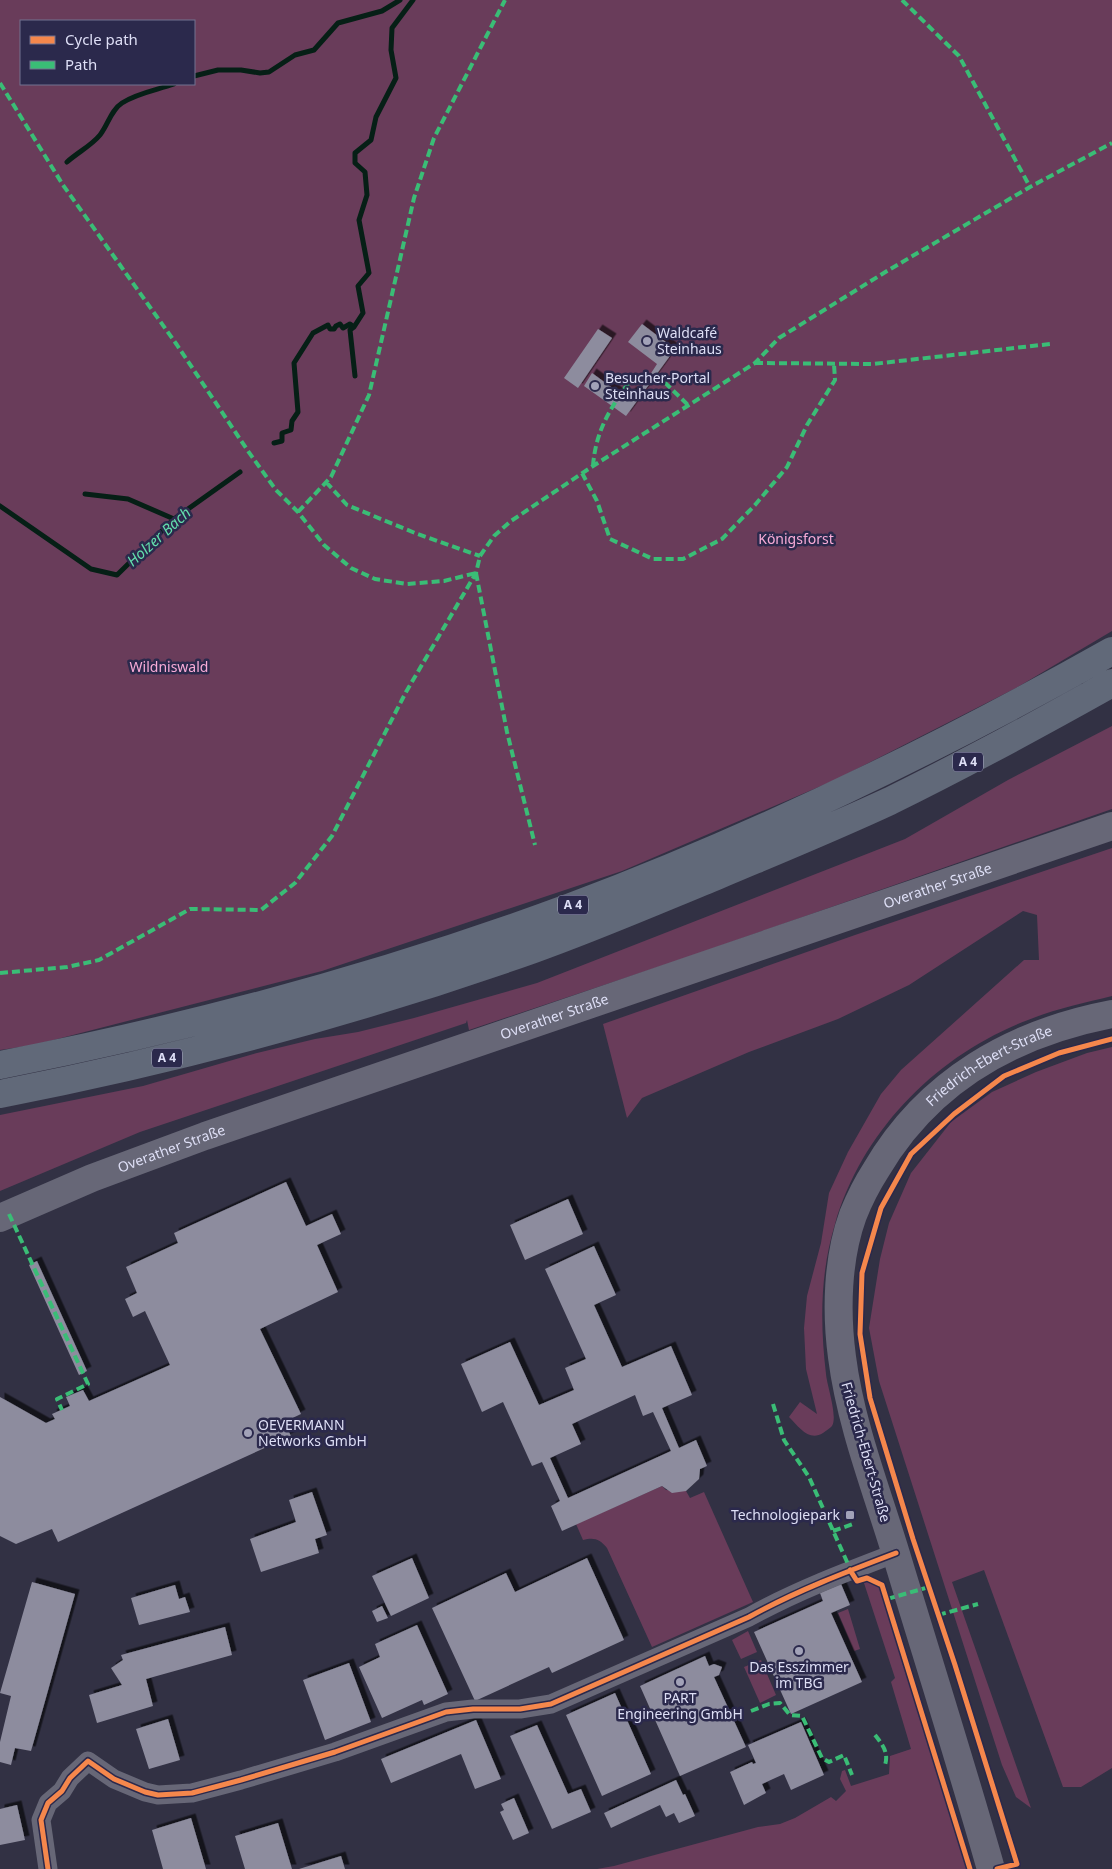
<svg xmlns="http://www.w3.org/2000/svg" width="1112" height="1869" font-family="'Noto Sans',sans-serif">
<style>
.green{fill:#693c5a;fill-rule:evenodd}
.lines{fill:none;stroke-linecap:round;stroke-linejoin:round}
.stream{stroke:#061f16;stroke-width:5}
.building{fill:#8d8c9e;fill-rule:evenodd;filter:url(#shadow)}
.minor{stroke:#676777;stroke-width:19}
.secondary{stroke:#676777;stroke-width:28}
.motorway{stroke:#616979;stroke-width:28}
.quiet{stroke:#3abd76;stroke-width:4;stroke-dasharray:8 4;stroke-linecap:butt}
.cycleway-casing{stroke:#2b294c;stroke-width:8}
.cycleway{stroke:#f5874c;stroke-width:5}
.poi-dot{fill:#a2a2b8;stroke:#2b294c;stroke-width:2}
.labels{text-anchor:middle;stroke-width:5;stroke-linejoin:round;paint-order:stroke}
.shield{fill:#2b294c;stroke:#a8a8c3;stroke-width:1}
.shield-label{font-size:12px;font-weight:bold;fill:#dedff6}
.poi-label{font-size:14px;fill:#dedff6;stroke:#2b294c;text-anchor:start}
.park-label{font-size:14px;fill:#f9acd8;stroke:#2b294c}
.street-label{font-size:14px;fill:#dedff6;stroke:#2b294c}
.water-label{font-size:15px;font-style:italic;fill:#63dfad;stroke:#2b294c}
</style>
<defs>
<filter id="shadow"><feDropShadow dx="4.5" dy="-4.5" stdDeviation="0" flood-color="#0009"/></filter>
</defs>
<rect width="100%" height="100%" fill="#323144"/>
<!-- green -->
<path class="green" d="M 0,0 L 1112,0 L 1112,631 L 1016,688 L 835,780 L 622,871 L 322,971 L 34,1045 L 0,1050 ZM 21,21 L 194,21 L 194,84 L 21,84 Z
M 1112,726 L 1112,809 L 691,956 L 469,1030 L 467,1020 L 466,1023 L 140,1132 L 0,1191 L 0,1115 L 143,1086 L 257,1053 L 315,1039 L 358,1032 L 414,1018 L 537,983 L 905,839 L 1008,780 Z
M 1112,848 L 1112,996 C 1084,1003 1055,1009 1028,1020 C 938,1054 862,1130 835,1224 C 820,1273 820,1324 826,1374 C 827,1386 838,1416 832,1426 C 830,1428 826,1431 823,1433 C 809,1442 799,1427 789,1417 L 800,1402 L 817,1414 L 806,1369 L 804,1328 L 807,1296 L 821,1243 L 829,1193 L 848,1152 L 881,1094 L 901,1070 L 1024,960 L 1039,960 L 1037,915 L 1023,911 L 909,985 L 838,1019 L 749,1052 L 642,1098 L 627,1118 L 603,1024 L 855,935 Z
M 1112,1047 L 1112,1768 L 1081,1787 L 1063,1787 L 984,1570 L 952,1582 L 1031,1808 L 1016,1797 L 1002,1765 L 879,1381 L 869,1328 L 880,1259 L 889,1223 L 911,1173 L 951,1122 L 992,1092 L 1036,1072 L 1087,1053 Z
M 662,1486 L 666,1490 L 686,1491 L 690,1498 L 704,1492 L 753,1602 L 652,1647 L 607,1548 C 600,1539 594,1537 583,1540 L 576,1524 Z
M 870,1581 L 878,1585 L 881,1589 L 968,1869 L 597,1869 L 614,1866 L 758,1827 L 780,1824 L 795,1818 L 831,1797 L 836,1801 L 846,1791 L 840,1779 L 842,1771 L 845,1770 L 851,1786 L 889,1774 L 890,1756 L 911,1749 L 891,1682 L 895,1678 L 864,1583 Z
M 848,1609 L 860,1649 L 854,1651 L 838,1613 Z
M 748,1631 L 757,1652 L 741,1659 L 732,1640 Z
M 761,1660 L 776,1695 L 760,1703 L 744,1667 Z"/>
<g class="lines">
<!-- stream -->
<path class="stream" d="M 194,76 L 218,70 L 241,70 L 260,73 L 269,72 L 295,55 L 314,50 L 338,23 L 382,11 L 400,0
M 67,162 C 78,152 91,146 100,135 C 108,125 111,110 122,103 C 137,93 157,90 174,84
M 354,327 L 350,330 L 355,376
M 274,443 L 282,441 L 282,433 L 291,430 L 292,421 L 298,412 L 294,363 L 313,333 L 328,325 L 330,329 L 334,329 L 336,326 L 340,324 L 343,328 L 350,324 L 354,327 L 363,313 L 358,286 L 369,273 L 359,220 L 367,195 L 365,172 L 355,163 L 355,153 L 371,140 L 376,117 L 396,78 L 391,50 L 392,28 L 413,0
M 85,494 L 128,499 L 174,519
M 0,506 L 91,569 L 117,575 L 174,519 L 240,472"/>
</g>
<!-- building -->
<path class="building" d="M 642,324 L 675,349 L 626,416 L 584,386 L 592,373 L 626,398 L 632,391 L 637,395 L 657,364 L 628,342 Z
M 598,329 L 612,338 L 578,388 L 564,378 Z
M 286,1182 L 306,1226 L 332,1214 L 341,1234 L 317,1245 L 338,1292 L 260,1329 L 301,1414 L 284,1422 L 291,1436 L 58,1542 L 52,1529 L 16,1544 L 0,1536 L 0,1397 L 46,1423 L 55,1419 L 52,1414 L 70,1406 L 66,1397 L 83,1390 L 89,1401 L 170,1365 L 145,1311 L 133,1317 L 125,1299 L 137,1293 L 126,1267 L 178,1243 L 174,1233 Z
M 568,1199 L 583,1234 L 525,1260 L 510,1225 Z
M 594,1246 L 616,1295 L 594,1305 L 622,1367 L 671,1346 L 692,1395 L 662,1408 L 679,1448 L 696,1440 L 707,1466 L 700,1469 L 699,1479 L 686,1491 L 672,1493 L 662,1486 L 562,1531 L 551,1506 L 560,1501 L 542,1462 L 532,1466 L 503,1402 L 482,1412 L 461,1364 L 510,1342 L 539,1405 L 574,1390 L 565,1368 L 586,1359 L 545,1269 ZM 635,1395 L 643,1416 L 653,1412 L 671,1451 L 568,1498 L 550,1458 L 581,1444 L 572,1424 Z
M 37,1261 L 87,1371 L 79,1375 L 29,1265 Z
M 312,1492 L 327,1535 L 315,1539 L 319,1553 L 261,1572 L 250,1539 L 296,1522 L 289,1500 Z
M 412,1558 L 429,1598 L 391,1616 L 372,1576 Z
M 587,1558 L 624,1640 L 552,1673 L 549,1667 L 475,1701 L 432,1608 L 506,1573 L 515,1592 Z
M 32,1582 L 75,1594 L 31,1751 L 15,1748 L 11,1765 L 0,1762 L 0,1742 L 11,1696 L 0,1693 Z
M 841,1584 L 850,1605 L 831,1613 L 862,1682 L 791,1714 L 754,1632 L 823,1601 L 820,1593 Z
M 175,1585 L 179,1599 L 185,1597 L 190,1612 L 139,1625 L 131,1598 Z
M 382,1606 L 388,1618 L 377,1622 L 372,1611 Z
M 417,1625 L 448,1694 L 424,1705 L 422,1700 L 382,1718 L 359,1667 L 380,1657 L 375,1644 Z
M 225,1627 L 232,1655 L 146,1679 L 153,1706 L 97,1723 L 89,1695 L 122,1685 L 111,1668 L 123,1660 L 121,1655 Z
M 705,1656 L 709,1666 L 714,1664 L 722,1667 L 719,1675 L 714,1677 L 746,1747 L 680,1776 L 640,1686 Z
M 349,1663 L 371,1722 L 325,1740 L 303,1680 Z
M 615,1693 L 651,1774 L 602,1796 L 566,1715 Z
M 168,1719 L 180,1760 L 149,1769 L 136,1729 Z
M 476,1720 L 501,1779 L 475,1789 L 461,1754 L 391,1783 L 381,1759 Z
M 801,1722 L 824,1775 L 791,1790 L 784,1774 L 762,1784 L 766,1793 L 744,1805 L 730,1772 L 752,1762 L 753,1764 L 756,1763 L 748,1745 Z
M 537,1725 L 568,1794 L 581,1789 L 591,1812 L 552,1829 L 510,1736 Z
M 676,1780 L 683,1795 L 685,1794 L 695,1816 L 679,1823 L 674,1813 L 666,1817 L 660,1805 L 611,1828 L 604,1813 Z
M 514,1798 L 529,1833 L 513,1840 L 500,1812 L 504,1810 L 501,1804 Z
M 17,1805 L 25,1840 L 0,1845 L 0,1809 Z
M 191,1818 L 206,1869 L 163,1869 L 152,1830 Z
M 278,1823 L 292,1869 L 245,1869 L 235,1836 Z
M 341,1856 L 345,1869 L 299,1869 Z"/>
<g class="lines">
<!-- minor -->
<path class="minor" d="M 48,1869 L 41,1820 L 48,1803 L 62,1791 L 70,1778 L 88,1761 L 114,1779 L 145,1792 L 158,1795 L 192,1793 L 241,1780 L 335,1752 L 446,1712 L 473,1709 L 520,1709 L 551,1704 L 749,1617 C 796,1591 846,1572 896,1553"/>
<!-- secondary -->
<g class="secondary">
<path id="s1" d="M 0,1218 L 92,1178 L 205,1136 L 1112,826"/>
<path id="s2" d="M 991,1869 C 962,1767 930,1666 899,1564 C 879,1496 851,1428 842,1357 C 836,1312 837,1259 853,1215 C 859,1200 867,1184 876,1170 C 928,1081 1013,1033 1112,1014"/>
</g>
<!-- motorway -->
<path class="motorway" d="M 0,1065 C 194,1027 385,976 571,907 C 757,837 938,749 1112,651
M 0,1094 C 180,1059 358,1011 531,950 C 593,928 653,902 714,877 C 773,852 832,828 890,801 C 965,764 1039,724 1112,683"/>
<!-- quiet -->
<path class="quiet" d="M 902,0 L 959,56 L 1030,187
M 0,83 L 63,185 L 177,345 L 248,451 L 276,490 L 298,512 L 324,545 L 351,568 L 375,579 L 407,584 L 444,581 L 476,573
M 755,363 L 873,364 L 1050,344
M 656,374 L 688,405
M 593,466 C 596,427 613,405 634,375
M 582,473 L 597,501 L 610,539 L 653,559 L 683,559 L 722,539 L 755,505 L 787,467 L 807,425 L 835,380 L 834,364
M 326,482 L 347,505 L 415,533 L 480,556
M 298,512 L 331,477 L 369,395 L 414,198 L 434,138 L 505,0
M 476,573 L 507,732 L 535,845
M 0,973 L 67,967 L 99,960 L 190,909 L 261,910 L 295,883 L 332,836 L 406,692 L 476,573 L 480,556 L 494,536 L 511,521 L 593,466 L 755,363 L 779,338 L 887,271 L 1030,187 L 1112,143
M 9,1214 L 88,1384 L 57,1399 L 62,1410
M 773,1404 L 784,1440 L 809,1477 L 852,1573
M 833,1531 L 853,1524
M 887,1599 L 929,1587
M 938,1615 L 978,1604
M 751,1711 L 769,1704 L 780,1703 L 790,1715 L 802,1716 L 822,1758 L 829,1762 L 844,1755 L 852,1775
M 875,1735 C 882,1744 889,1752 885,1765"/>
<defs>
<path id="cycleway" d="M 850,1570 L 857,1581 L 867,1578 L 882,1585 L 970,1869
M 48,1869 L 41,1820 L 48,1803 L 62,1791 L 70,1778 L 88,1761 L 114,1779 L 145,1792 L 158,1795 L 192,1793 L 241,1780 L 335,1752 L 446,1712 L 473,1709 L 520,1709 L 551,1704 L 749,1617 C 796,1591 846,1572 896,1553
M 997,1869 L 1017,1864 L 955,1665 L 913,1539 L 870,1398 L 860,1334 L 862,1273 L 881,1208 L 911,1154 L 954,1114 L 1004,1076 L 1059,1053 L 1112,1039"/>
</defs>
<!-- cycleway casing -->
<use href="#cycleway" class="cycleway-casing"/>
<!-- cycleway -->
<use href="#cycleway" class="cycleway"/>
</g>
<!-- markers -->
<g class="poi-dot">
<circle cx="647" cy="341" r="5"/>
<circle cx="595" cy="386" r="5"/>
<circle cx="248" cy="1433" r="5"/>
<rect x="845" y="1510" width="10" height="10" rx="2.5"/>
<circle cx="799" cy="1651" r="5"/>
<circle cx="680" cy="1682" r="5"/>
</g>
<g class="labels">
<!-- shield labels -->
<g class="shield">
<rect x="953" y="752.5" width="30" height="19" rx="4"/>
<rect x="558" y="895.5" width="30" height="19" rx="4"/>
<rect x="152" y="1048.5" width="30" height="19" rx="4"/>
</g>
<g class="shield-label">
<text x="968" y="766">A 4</text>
<text x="573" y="909">A 4</text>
<text x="167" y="1062">A 4</text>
</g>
<!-- poi labels -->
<g class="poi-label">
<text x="657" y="338">Waldcafé<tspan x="657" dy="16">Steinhaus</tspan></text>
<text x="605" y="383">Besucher-Portal<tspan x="605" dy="16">Steinhaus</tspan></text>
<text x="258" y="1430">OEVERMANN<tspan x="258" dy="16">Networks GmbH</tspan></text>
<text x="840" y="1520" text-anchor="end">Technologiepark</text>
<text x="799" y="1672" text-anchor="middle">Das Esszimmer<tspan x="799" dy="16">im TBG</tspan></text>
<text x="680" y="1703" text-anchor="middle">PART<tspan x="680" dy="16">Engineering GmbH</tspan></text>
</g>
<!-- park labels -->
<g class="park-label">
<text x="796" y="544">Königsforst</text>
<text x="169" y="672">Wildniswald</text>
</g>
<!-- street labels -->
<g class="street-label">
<text dy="5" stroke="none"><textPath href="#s1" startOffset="995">Overather Straße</textPath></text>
<text dy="5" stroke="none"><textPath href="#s1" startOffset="590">Overather Straße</textPath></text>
<text dy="5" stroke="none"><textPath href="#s2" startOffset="885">Friedrich-Ebert-Straße</textPath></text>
<text dy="5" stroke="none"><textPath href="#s1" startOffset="185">Overather Straße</textPath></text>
<text transform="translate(866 1452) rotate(74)" y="5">Friedrich-Ebert-Straße</text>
</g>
<!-- water labels -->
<g class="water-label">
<text transform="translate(159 537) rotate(-42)" y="5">Holzer Bach</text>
</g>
</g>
<!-- legend -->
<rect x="20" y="20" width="175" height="65" fill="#2b294c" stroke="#737290"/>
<rect x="30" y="36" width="25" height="8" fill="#f5874c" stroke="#737290"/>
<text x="65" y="45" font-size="15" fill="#dedff6">Cycle path</text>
<rect x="30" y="61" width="25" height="8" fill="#3abd76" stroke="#737290"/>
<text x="65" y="70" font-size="15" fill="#dedff6">Path</text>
</svg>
